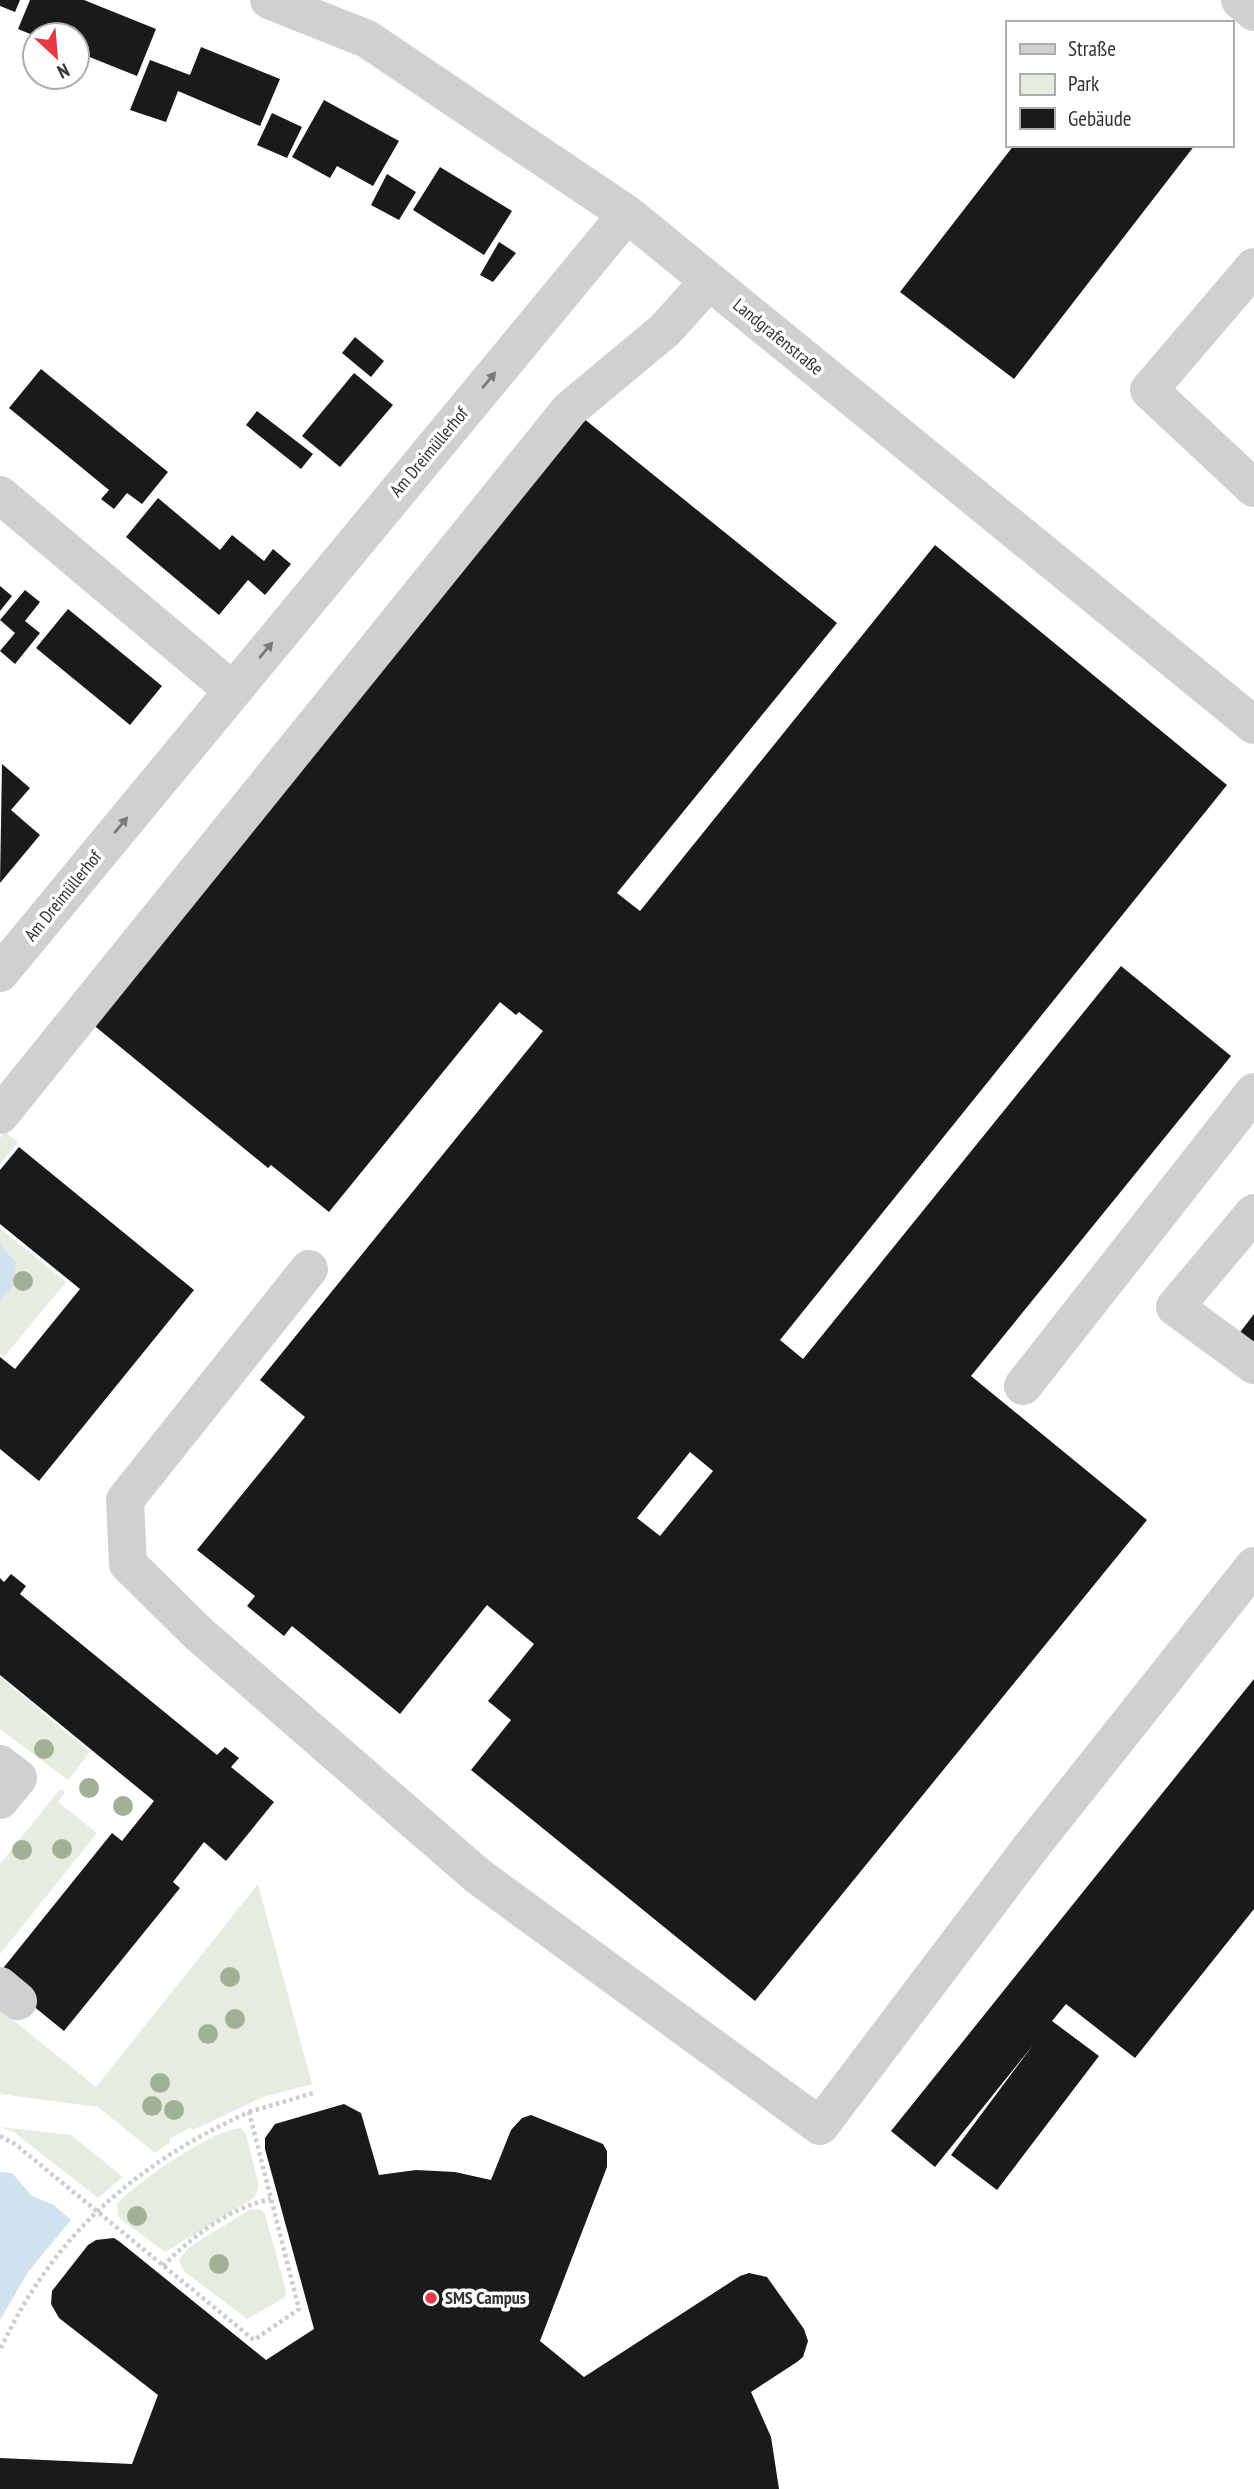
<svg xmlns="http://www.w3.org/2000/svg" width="1254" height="2489" font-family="'PT Sans Narrow',sans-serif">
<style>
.green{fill:#e6ecdf}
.water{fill:#cfe2ee}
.building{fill:#1a1a1a;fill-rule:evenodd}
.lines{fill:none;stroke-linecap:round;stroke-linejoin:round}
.path{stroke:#cdcdcd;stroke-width:4.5;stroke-dasharray:3.5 3.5;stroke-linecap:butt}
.minor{stroke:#d0d0d0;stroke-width:38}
.tree{fill:#a2b095}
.oneway{fill:#7a7a7a}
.poi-dot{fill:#e63946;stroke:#fff;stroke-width:2.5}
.labels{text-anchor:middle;stroke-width:7;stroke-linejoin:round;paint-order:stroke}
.street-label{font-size:18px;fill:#333;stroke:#fff}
.poi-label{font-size:18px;font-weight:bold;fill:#333;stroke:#fff;text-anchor:start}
</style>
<rect width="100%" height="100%" fill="#fff"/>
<!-- green -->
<path class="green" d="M 5,1132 L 18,1142 L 0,1164 L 0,1138 Z
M 0,1228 L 66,1282 L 4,1357 L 0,1354 Z
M 0,1677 L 90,1752 L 68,1780 L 0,1729 Z
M 60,1789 L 65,1792 L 58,1802 L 97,1833 L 0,1954 L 0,1864 Z
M 258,1884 L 312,2084 L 263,2097 L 193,2130 L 191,2127 L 169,2139 L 170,2142 L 155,2153 L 98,2107 L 0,2094 L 0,1993 L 2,2011 L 96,2087 Z
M 0,2127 L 71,2135 L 123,2177 L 98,2198 L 15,2133 Z
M 241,2128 L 246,2134 L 259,2186 L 254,2198 L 165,2252 L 118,2217 L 117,2204 C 136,2183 213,2129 241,2128 Z
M 251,2209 L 261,2210 L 265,2214 L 286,2291 L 284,2298 L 247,2319 L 185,2272 L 179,2261 L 188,2248 Z"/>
<!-- water -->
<path class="water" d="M 0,1244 L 16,1263 L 12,1288 L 0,1300 Z
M 0,2172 L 12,2173 L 32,2196 L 54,2205 L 71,2220 L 28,2272 L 0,2320 Z"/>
<!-- building -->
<path class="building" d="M 0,0 L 20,0 L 15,12 L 0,6 Z
M 30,0 L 84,0 L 156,29 L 137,76 L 77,52 L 77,35 L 35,36 L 18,29 Z
M 201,47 L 280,79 L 260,126 L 178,91 L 166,122 L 130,110 L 150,60 L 190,75 Z
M 324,100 L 399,141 L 373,186 L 337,166 L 330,178 L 292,157 Z
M 272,113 L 302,127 L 287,158 L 257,145 Z
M 1014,145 L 1195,145 L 1014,379 L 900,292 Z
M 440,167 L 512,211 L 484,255 L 413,210 Z
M 387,174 L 416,192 L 399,220 L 371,205 Z
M 499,242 L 516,253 L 493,282 L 480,275 Z
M 355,337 L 384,361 L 371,377 L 342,353 Z
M 41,369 L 168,472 L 142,504 L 127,493 L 114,509 L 101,499 L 109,490 L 9,408 Z
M 354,373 L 393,405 L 340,467 L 302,436 Z
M 257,411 L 313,454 L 301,469 L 246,425 Z
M 583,418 L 837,623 L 617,893 L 640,911 L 935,545 L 1227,785 L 780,1340 L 803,1359 L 1121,966 L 1231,1056 L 971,1376 L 1147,1520 L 755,2001 L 471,1770 L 511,1720 L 488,1701 L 534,1644 L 487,1605 L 400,1714 L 292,1626 L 284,1636 L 247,1606 L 255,1596 L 197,1550 L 305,1417 L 260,1380 L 543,1031 L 519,1012 L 516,1015 L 500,1002 L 329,1212 L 271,1165 L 268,1168 L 91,1023 ZM 690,1452 L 713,1471 L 660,1536 L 637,1518 Z
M 158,498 L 220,550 L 232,535 L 264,561 L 273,549 L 291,564 L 265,595 L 248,580 L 219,615 L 126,537 Z
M 0,586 L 12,596 L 0,611 Z
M 25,590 L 40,602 L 25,621 L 40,633 L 15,664 L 0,651 L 15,633 L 0,620 Z
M 68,609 L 162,686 L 130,725 L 36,648 Z
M 2,764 L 30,788 L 11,810 L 40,835 L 0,883 Z
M 19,1147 L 194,1290 L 39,1481 L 0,1449 L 0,1357 L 15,1369 L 80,1289 L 0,1224 L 0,1170 Z
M 1254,1314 L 1254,1353 L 1238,1335 Z
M 11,1574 L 26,1586 L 20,1594 L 217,1755 L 225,1747 L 239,1758 L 231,1767 L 274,1802 L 226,1861 L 204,1842 L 173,1882 L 180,1888 L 64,2031 L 0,1979 L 0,1972 L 112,1833 L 122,1841 L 154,1801 L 0,1675 L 0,1578 L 4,1582 Z
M 1254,1679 L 1254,1909 L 1135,2058 L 1066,2004 L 1052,2021 L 1099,2056 L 997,2190 L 951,2155 L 1033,2045 L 935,2167 L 891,2131 Z
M 344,2104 L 361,2113 L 379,2175 L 416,2170 L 455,2172 L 491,2180 L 511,2130 L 522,2118 L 531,2115 L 603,2144 L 607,2151 L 607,2167 L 540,2341 L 584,2377 L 740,2276 L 749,2273 L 767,2277 L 804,2329 L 808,2341 L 803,2357 L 797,2362 L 751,2392 L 771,2437 L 779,2489 L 0,2489 L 0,2458 L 132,2464 L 158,2395 L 59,2318 L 51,2304 L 52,2291 L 88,2245 L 96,2240 L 114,2238 L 120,2242 L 266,2360 L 314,2329 L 265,2149 L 265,2138 L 275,2124 Z"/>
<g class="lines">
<!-- path -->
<path class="path" d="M 249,2112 L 313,2093
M 0,2136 L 15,2144 L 254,2340 L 299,2309 L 249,2112 C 135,2164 53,2235 0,2350
M 163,2266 C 191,2237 231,2207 271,2199"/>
<!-- minor -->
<path class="minor" d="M 269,0 L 367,39 L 627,214 L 1254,725
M 1240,0 L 1254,12
M 1254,267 L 1149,390 L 1254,488
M 0,495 L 232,690
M 0,973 L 627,214
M 0,1115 L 570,409 L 665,330 L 709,281
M 1254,1213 L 1175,1307 L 1254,1365
M 309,1269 L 125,1500 L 128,1564 L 199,1634 L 478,1876 L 820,2126 L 1031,1847 L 1254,1566
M 1023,1386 L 1254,1092
M 0,1764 L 18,1778 L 0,1800
M 0,1986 L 18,2001"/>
</g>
<!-- trees -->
<g class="tree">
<circle cx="23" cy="1281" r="10"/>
<circle cx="44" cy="1749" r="10"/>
<circle cx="89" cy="1788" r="10"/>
<circle cx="123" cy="1806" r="10"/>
<circle cx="62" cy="1849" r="10"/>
<circle cx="22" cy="1850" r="10"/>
<circle cx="230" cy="1977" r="10"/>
<circle cx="235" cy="2019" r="10"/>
<circle cx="208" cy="2034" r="10"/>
<circle cx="160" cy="2083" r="10"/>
<circle cx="152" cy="2106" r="10"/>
<circle cx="174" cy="2110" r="10"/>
<circle cx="137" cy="2216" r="10"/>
<circle cx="219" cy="2264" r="10"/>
</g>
<!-- one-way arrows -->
<defs><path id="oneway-solid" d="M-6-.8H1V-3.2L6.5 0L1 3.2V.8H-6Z" transform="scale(1.75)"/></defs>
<g class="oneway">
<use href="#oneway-solid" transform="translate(489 380) rotate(-50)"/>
<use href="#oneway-solid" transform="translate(266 650) rotate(-50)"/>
<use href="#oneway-solid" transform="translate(121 825) rotate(-51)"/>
</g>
<!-- markers -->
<circle class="poi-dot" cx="431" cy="2298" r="7"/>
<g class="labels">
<!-- street labels -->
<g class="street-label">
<text transform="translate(778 337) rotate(39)" y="6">Landgrafenstraße</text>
<text transform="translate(429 452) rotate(-50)" y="6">Am Dreimüllerhof</text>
<text transform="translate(63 896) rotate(-51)" y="6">Am Dreimüllerhof</text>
</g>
<!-- poi labels -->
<g class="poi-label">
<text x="445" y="2304">SMS Campus</text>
</g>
</g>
<!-- legend -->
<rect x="1006" y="21" width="228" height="126" fill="#ffffff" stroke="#adadad" stroke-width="2"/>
<rect x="1020" y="44" width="35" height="10" fill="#d0d0d0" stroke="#adadad" stroke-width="2"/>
<text x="1068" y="56" font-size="21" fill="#333333">Straße</text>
<rect x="1020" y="74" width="35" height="21" fill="#e6ecdf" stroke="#adadad" stroke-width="2"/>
<text x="1068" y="91" font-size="21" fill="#333333">Park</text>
<rect x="1020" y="108" width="35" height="21" fill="#1a1a1a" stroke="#adadad" stroke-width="2"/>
<text x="1068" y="126" font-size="21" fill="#333333">Gebäude</text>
<!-- north arrow -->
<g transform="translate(56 56) rotate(154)"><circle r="33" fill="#ffffff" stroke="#adadad" stroke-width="2"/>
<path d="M0-5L12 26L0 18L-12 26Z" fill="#e63946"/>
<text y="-10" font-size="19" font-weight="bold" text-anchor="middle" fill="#333333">N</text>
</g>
</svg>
